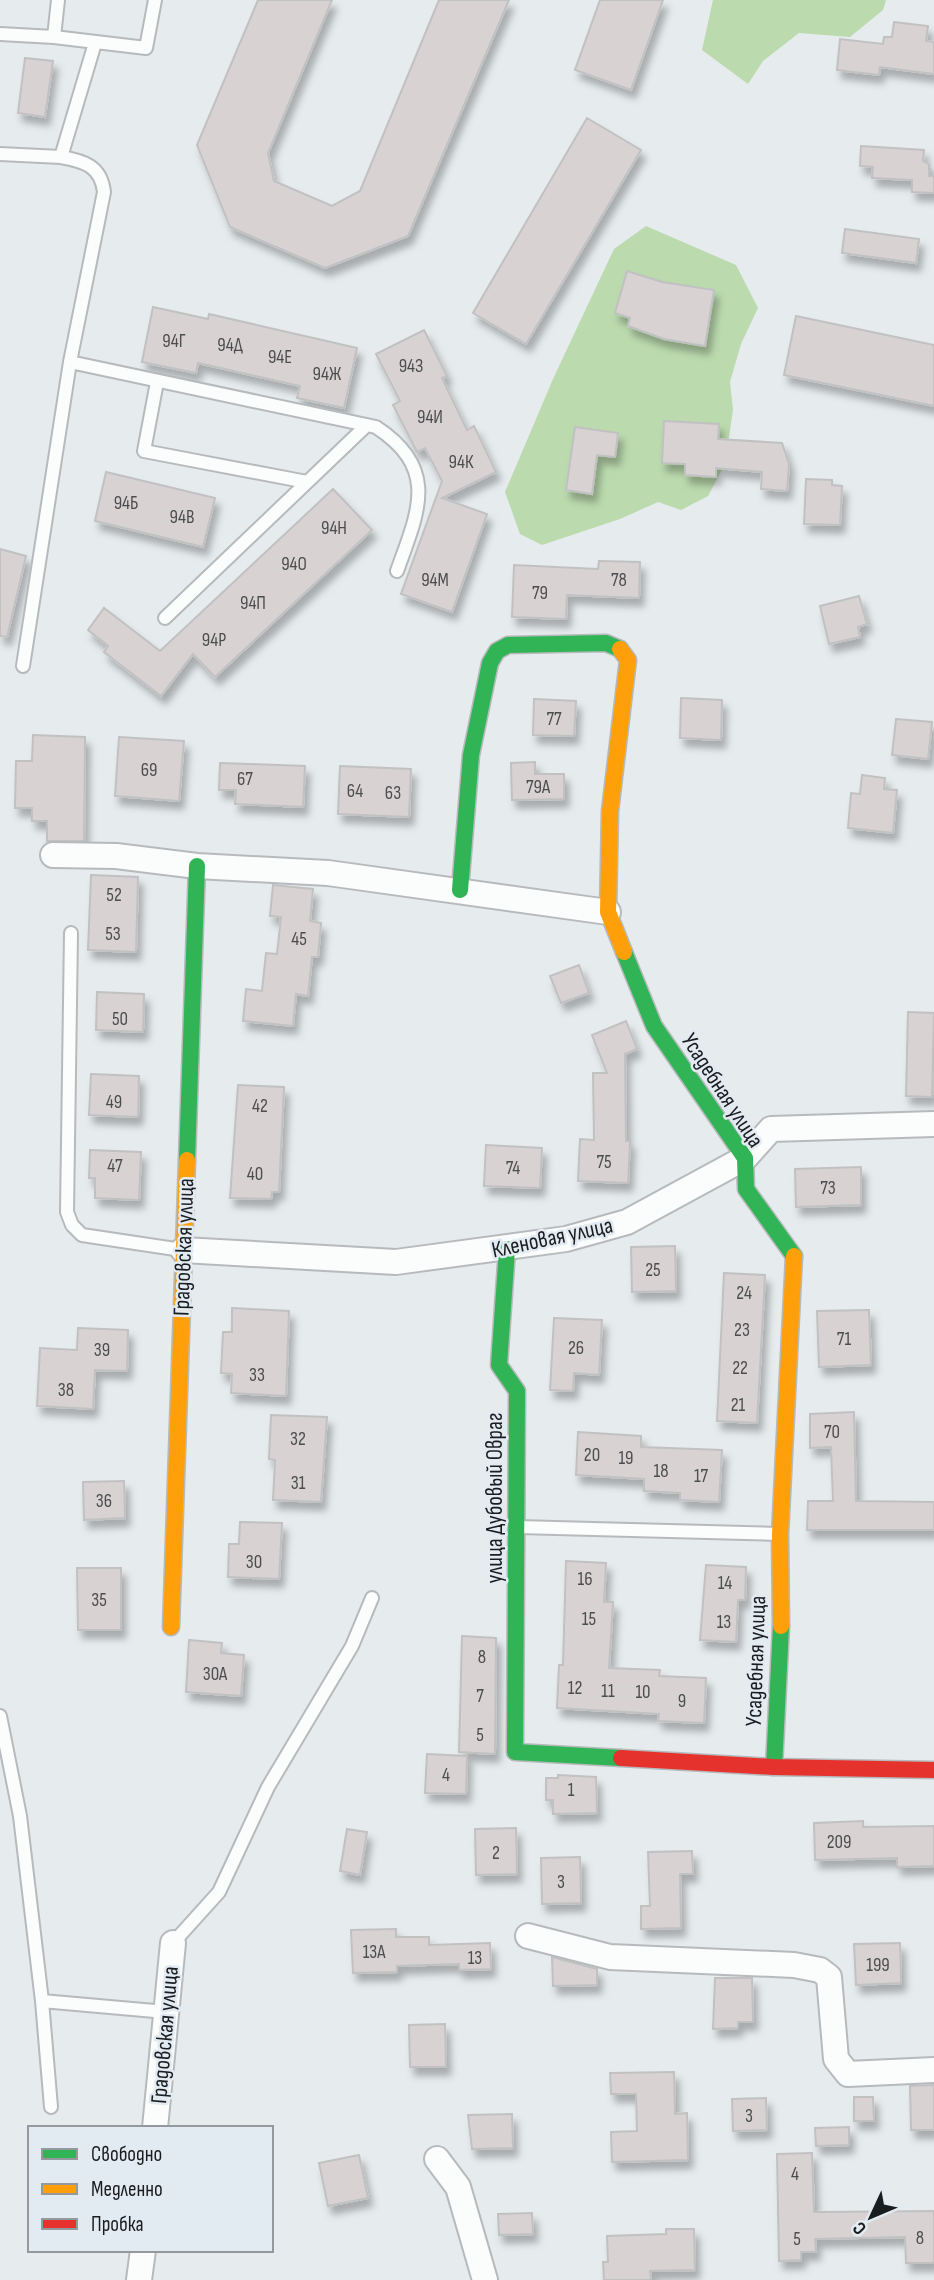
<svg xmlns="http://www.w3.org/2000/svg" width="934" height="2280" font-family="'Sofia Sans Condensed',sans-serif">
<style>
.forest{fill:#bbdaae}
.building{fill:#d8d2d3;stroke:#c1c1c2;stroke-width:2;filter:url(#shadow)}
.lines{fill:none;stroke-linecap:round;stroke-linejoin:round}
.lane-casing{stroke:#b7babc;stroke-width:16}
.street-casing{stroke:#b7babc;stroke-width:28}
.fast-casing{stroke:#b7babc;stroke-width:19}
.slow-casing{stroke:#b7babc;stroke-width:19}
.jam-casing{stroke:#b7babc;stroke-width:19}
.lane{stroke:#fbfcfc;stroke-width:12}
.street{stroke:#fbfcfc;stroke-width:24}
.fast{stroke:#30b455;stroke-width:16}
.slow{stroke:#ff9f0a;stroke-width:16}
.jam{stroke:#e5322d;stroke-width:16}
.labels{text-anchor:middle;stroke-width:5;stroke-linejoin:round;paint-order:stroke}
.number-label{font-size:19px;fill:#4c4d4f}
.street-label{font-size:23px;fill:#1a1d1f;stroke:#e3ebf2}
</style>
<defs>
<filter id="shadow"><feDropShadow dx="4.5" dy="8" stdDeviation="3.5" flood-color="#0004"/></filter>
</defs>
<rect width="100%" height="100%" fill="#e6ebee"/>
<!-- forest -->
<path class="forest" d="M 713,0 L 886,0 L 883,10 L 850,37 L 799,33 L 763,61 L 748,84 L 702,50 Z
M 646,226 L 736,265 L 758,308 L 741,344 L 730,382 L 733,410 L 725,464 L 708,496 L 681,510 L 658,502 L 620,519 L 542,545 L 520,534 L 505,492 L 553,379 L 614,249 Z"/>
<!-- building -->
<path class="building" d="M 258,0 L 332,0 L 268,153 L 274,181 L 332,206 L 360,191 L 439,0 L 509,0 L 408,236 L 325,268 L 230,227 L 197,145 Z
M 600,0 L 663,0 L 631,90 L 575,70 Z
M 894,22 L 928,26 L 926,41 L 934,42 L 934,74 L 880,67 L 879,75 L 837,70 L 840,39 L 883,44 L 884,37 L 892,37 Z
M 25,58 L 53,61 L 45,117 L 18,113 Z
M 587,118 L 641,150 L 526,344 L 473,313 Z
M 861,146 L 924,150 L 923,161 L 929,164 L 929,176 L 934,176 L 934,193 L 912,192 L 912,180 L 872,178 L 873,167 L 860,166 Z
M 845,229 L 919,239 L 916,263 L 842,253 Z
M 627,271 L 662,282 L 714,290 L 705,346 L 664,339 L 628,326 L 630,318 L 615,313 Z
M 153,307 L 208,319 L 209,314 L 357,348 L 344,408 L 297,398 L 300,386 L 251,375 L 198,363 L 196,373 L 142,362 Z
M 796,316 L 934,345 L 934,406 L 784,375 Z
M 424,330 L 447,376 L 442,378 L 467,430 L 474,426 L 496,472 L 442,498 L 487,514 L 452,612 L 401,594 L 442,481 L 425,448 L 417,452 L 393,405 L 400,401 L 376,354 Z
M 664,421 L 719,424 L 718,439 L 782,443 L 789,464 L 787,491 L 761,489 L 762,472 L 716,468 L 716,477 L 685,475 L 685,464 L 662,463 Z
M 575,427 L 618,433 L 615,457 L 597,455 L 592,494 L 566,490 Z
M 106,472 L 215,498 L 203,547 L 95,521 Z
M 806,479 L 832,480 L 832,485 L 842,486 L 840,525 L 804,524 Z
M 333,489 L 372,530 L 215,677 L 193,654 L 161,696 L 104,652 L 108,646 L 88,630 L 104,608 L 160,651 Z
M 0,549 L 26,556 L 7,637 L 0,636 Z
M 599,561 L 640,562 L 639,598 L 567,595 L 566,619 L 512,617 L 514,565 L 598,569 Z
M 859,596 L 867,624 L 858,627 L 860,637 L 829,644 L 820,606 Z
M 681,698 L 722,700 L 721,740 L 680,738 Z
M 534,699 L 576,701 L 574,736 L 533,735 Z
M 896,719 L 932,722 L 928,759 L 892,755 Z
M 33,735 L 85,737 L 84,841 L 47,841 L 47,821 L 32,821 L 32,808 L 15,808 L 16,761 L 32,761 Z
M 119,737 L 184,741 L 179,801 L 115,796 Z
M 535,762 L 535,774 L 564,774 L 564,799 L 512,800 L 511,763 Z
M 220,763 L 305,766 L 303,807 L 235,804 L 236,790 L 219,790 Z
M 340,766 L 411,769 L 409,817 L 338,814 Z
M 862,775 L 885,778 L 884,789 L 897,790 L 893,833 L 848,828 L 851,793 L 860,794 Z
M 91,875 L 138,877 L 136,952 L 88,950 Z
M 273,885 L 313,889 L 310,921 L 321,923 L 318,957 L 312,957 L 308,996 L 296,994 L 293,1026 L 243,1021 L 246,989 L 262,991 L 266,953 L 277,954 L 281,917 L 270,916 Z
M 579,965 L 589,993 L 561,1003 L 550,976 Z
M 97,992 L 144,994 L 143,1032 L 96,1030 Z
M 908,1012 L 934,1013 L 932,1097 L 906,1096 Z
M 626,1021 L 637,1049 L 625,1054 L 626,1141 L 630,1141 L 628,1183 L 578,1181 L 580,1139 L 594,1140 L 593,1073 L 607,1073 L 592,1035 Z
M 91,1074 L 139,1076 L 138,1117 L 89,1115 Z
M 238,1085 L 284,1087 L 279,1192 L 272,1192 L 271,1199 L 230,1198 Z
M 486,1145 L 542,1148 L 540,1188 L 484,1186 Z
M 90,1150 L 141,1152 L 139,1200 L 95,1198 L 95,1178 L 89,1178 Z
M 861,1167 L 861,1205 L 796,1207 L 795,1169 Z
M 675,1246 L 676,1291 L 632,1292 L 631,1247 Z
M 724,1273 L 765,1275 L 757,1423 L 717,1421 Z
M 232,1308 L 289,1311 L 286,1396 L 231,1393 L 232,1374 L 221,1373 L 223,1332 L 232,1332 Z
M 869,1310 L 871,1365 L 819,1367 L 817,1311 Z
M 554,1318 L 602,1320 L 599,1375 L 574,1373 L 573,1391 L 550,1390 Z
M 78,1328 L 128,1330 L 127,1371 L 95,1370 L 93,1409 L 37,1406 L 40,1348 L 77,1350 Z
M 854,1412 L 856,1501 L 934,1502 L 934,1530 L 807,1530 L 808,1501 L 833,1501 L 831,1447 L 810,1448 L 810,1414 Z
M 271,1415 L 327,1417 L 321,1502 L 273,1500 L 275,1460 L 269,1459 Z
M 578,1432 L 641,1436 L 641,1447 L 722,1450 L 719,1502 L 680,1500 L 680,1493 L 644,1491 L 644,1479 L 576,1475 Z
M 124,1481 L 125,1518 L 84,1520 L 83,1482 Z
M 240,1522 L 282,1523 L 279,1579 L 228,1577 L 229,1544 L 239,1544 Z
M 566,1561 L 606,1563 L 604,1602 L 613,1602 L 609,1668 L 660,1670 L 659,1676 L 706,1678 L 704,1723 L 658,1721 L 659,1714 L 557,1708 L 559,1665 L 563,1665 Z
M 706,1565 L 746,1567 L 745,1600 L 738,1600 L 736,1642 L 700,1640 Z
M 77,1568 L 121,1568 L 121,1630 L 78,1630 Z
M 462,1636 L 496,1638 L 495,1754 L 459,1752 Z
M 189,1640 L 222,1643 L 221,1653 L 244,1655 L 241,1696 L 186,1692 Z
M 427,1754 L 467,1756 L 466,1794 L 425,1793 Z
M 558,1775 L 596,1777 L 597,1813 L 553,1814 L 553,1800 L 546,1800 L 546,1778 L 558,1778 Z
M 863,1821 L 863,1827 L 934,1826 L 934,1866 L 897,1867 L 897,1858 L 815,1860 L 814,1823 Z
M 516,1828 L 517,1874 L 476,1875 L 475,1829 Z
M 347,1829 L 367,1832 L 360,1875 L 340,1871 Z
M 692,1851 L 693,1874 L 680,1874 L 681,1928 L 641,1929 L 641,1906 L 650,1906 L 648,1852 Z
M 580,1857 L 581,1903 L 542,1904 L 541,1858 Z
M 396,1929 L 396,1937 L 429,1937 L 429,1945 L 490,1943 L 491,1969 L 459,1970 L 459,1964 L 397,1966 L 397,1972 L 353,1973 L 351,1930 Z
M 900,1943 L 901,1983 L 856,1985 L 854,1944 Z
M 552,1957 L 597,1969 L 597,1985 L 553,1986 Z
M 715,1978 L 752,1978 L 753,2022 L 738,2022 L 738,2028 L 713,2029 Z
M 445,2024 L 446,2067 L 410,2067 L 409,2025 Z
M 674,2072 L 675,2114 L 687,2113 L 688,2160 L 612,2162 L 611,2132 L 637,2131 L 636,2094 L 611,2094 L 610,2073 Z
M 934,2085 L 934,2130 L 911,2130 L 910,2086 Z
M 854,2097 L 873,2097 L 874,2121 L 854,2121 Z
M 766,2098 L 767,2130 L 733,2131 L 732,2099 Z
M 512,2114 L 513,2148 L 472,2149 L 468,2115 Z
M 849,2127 L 849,2145 L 816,2146 L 815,2128 Z
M 812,2153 L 814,2212 L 934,2211 L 934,2263 L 906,2263 L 905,2237 L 815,2239 L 816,2252 L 801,2252 L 801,2260 L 779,2261 L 777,2154 Z
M 359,2155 L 368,2198 L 328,2206 L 319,2163 Z
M 532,2213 L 533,2234 L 499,2235 L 498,2214 Z
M 666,2229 L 694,2229 L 695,2270 L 650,2271 L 651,2280 L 604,2280 L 603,2262 L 608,2262 L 607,2236 L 666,2234 Z"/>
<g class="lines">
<defs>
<path id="lane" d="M 0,34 L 54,37 L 58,0
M 54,37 L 146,48 L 155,0
M 0,154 L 61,157 L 95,43
M 70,362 L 376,427 C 440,469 418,512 397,571
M 157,382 L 144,451 L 307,482
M 165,618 L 367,425
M 23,666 L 70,362 L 104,192 C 101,166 84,161 61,157
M 71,933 L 67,1212 L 72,1225 L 82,1235 L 182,1250
M 518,1527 L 779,1534
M 0,1716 L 20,1816 L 42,2001 L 166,2012
M 173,1943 L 219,1892 L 268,1787 L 352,1646 L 372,1598
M 42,2001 L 51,2107"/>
<path id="street" d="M 53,855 L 116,856 L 197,866 L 328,873 L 608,912
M 183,1250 L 396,1262 L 566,1239 L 627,1222 L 745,1158 L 771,1129 L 934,1124
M 528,1936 L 610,1957 L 794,1965 L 820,1970 L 829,1977 L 836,2059 L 848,2074 L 934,2070
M 155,2128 L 173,1943
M 437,2159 L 458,2187 L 485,2280
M 139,2280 L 143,2250"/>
<path id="fast" d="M 460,890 L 471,755 L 490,663 L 497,651 L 508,645 L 606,643 L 620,649
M 624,952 L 654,1026 L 745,1158 L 746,1189 L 794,1256
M 187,1160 L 197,866
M 507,1249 L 499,1365 L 517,1391 L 515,1752 L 621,1758
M 774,1767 L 781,1626"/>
<path id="slow" d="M 620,649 L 628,660 L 610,811 L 608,912 L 624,952
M 781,1626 L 780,1534 L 794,1256
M 171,1627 L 187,1160"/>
<path id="jam" d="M 621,1758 L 774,1767 L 934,1770"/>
</defs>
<!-- lane casing -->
<use href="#lane" class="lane-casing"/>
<!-- street casing -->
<use href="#street" class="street-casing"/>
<!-- fast casing -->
<use href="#fast" class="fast-casing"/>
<!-- slow casing -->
<use href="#slow" class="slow-casing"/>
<!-- jam casing -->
<use href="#jam" class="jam-casing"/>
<!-- lane -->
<use href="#lane" class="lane"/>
<!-- street -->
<use href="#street" class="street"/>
<!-- fast -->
<use href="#fast" class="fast"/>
<!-- slow -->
<use href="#slow" class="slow"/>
<!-- jam -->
<use href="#jam" class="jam"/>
</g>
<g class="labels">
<!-- number labels -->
<g class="number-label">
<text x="174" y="347">94Г</text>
<text x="230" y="351">94Д</text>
<text x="280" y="363">94Е</text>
<text x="411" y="372">94З</text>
<text x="327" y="380">94Ж</text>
<text x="430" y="423">94И</text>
<text x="461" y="468">94К</text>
<text x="126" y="509">94Б</text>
<text x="182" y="523">94В</text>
<text x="334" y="534">94Н</text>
<text x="294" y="570">94О</text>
<text x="435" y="586">94М</text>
<text x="619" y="586">78</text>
<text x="540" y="599">79</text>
<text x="253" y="609">94П</text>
<text x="214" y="646">94Р</text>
<text x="554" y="725">77</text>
<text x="149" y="776">69</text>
<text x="245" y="785">67</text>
<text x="538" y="793">79А</text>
<text x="355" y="797">64</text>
<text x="393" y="799">63</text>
<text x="114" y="901">52</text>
<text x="113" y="940">53</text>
<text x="299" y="945">45</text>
<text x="120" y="1025">50</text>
<text x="114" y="1108">49</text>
<text x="260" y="1112">42</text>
<text x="604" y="1168">75</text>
<text x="115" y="1172">47</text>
<text x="513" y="1174">74</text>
<text x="255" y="1180">40</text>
<text x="828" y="1194">73</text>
<text x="653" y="1276">25</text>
<text x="744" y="1299">24</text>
<text x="742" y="1336">23</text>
<text x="844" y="1345">71</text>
<text x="576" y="1354">26</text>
<text x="102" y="1356">39</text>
<text x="740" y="1374">22</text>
<text x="257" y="1381">33</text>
<text x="66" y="1396">38</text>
<text x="738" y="1411">21</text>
<text x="832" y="1438">70</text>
<text x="298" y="1445">32</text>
<text x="592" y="1461">20</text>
<text x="626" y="1464">19</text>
<text x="661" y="1477">18</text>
<text x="701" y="1482">17</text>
<text x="298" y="1489">31</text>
<text x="104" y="1507">36</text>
<text x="254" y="1568">30</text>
<text x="585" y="1585">16</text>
<text x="725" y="1589">14</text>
<text x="99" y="1606">35</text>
<text x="589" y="1625">15</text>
<text x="724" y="1628">13</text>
<text x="482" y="1663">8</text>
<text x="215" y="1680">30А</text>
<text x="575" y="1694">12</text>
<text x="608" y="1697">11</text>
<text x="643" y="1698">10</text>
<text x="480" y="1702">7</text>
<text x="682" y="1707">9</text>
<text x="480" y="1741">5</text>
<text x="446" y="1781">4</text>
<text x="571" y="1796">1</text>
<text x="839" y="1848">209</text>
<text x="496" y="1859">2</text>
<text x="561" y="1888">3</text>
<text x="374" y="1958">13А</text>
<text x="475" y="1964">13</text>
<text x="878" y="1971">199</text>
<text x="749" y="2122">3</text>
<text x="795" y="2180">4</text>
<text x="920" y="2244">8</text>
<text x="797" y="2245">5</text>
</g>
<!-- street labels -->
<g class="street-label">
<text transform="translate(723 1090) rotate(57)" y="8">Усадебная улица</text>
<text transform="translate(552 1237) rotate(-12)" y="8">Кленовая улица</text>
<text transform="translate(183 1247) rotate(-88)" y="8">Градовская улица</text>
<text transform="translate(494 1498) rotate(-90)" y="8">улица Дубовый Овраг</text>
<text transform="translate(755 1661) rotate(-88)" y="8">Усадебная улица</text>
<text transform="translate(164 2035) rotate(-85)" y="8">Градовская улица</text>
</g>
</g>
<!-- legend -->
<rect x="28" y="2126" width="245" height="126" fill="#e3ebf2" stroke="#93999e" stroke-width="2"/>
<rect x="42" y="2149" width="35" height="10" fill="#30b455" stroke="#93999e" stroke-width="2"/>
<text x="91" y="2161" font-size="21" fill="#1a1d1f">Свободно</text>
<rect x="42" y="2184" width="35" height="10" fill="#ff9f0a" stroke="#93999e" stroke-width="2"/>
<text x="91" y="2196" font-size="21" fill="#1a1d1f">Медленно</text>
<rect x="42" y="2219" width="35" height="10" fill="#e5322d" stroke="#93999e" stroke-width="2"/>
<text x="91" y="2231" font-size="21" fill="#1a1d1f">Пробка</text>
<!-- north arrow -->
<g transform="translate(871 2217) rotate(226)" stroke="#e3ebf2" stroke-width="5" paint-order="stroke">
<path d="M0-5L12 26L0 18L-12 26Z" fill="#1a1d1f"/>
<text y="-10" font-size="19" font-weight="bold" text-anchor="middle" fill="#1a1d1f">С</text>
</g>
</svg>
